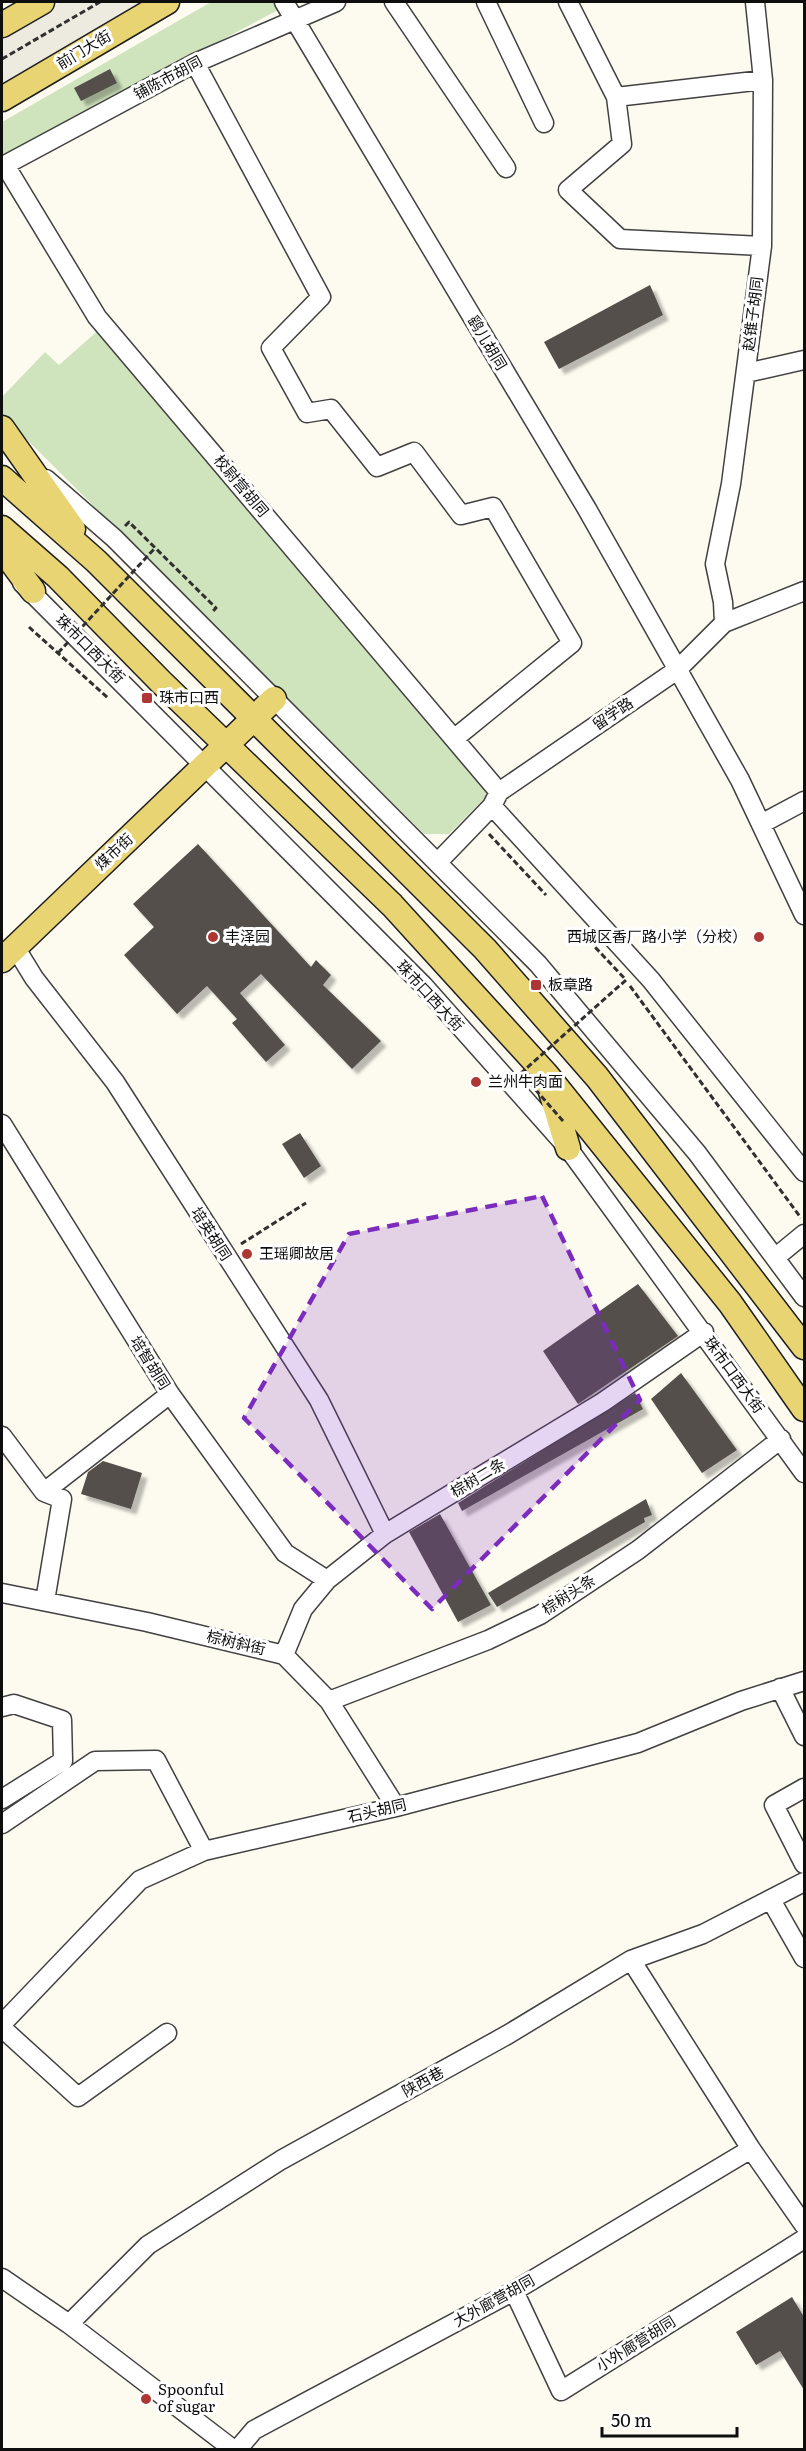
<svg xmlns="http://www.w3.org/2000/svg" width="806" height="2451" font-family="Literata,'Noto Sans SC',serif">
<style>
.green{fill:#cfe4bd}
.plaza{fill:#edeadf}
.building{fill:#55504b;filter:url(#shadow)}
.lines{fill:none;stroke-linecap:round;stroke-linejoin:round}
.minor-casing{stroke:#414141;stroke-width:21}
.major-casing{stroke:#1f1f1f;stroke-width:27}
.path{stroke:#303030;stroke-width:3;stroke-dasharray:6 3;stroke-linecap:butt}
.minor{stroke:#fff;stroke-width:18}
.major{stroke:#e9d474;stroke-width:24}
.path-bridge{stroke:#303030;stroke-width:3;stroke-dasharray:6 3;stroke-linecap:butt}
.marked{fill:#7b2cbf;fill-opacity:0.2;stroke:#7b2cbf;stroke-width:4.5;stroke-dasharray:12 8;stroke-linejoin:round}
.poi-dot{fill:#ae3635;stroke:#fff;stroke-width:2}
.labels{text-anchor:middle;stroke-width:6;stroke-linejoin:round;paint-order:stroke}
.street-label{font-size:15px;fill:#0e0e0e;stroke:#fff}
.poi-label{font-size:15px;fill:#0e0e0e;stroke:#fff;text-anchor:start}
</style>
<defs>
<filter id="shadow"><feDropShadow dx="5.5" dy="5.5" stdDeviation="1.5" flood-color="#0004"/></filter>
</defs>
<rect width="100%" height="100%" fill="#fdfbf0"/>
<!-- green -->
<path class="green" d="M 211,2 L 274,2 L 278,10 L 2,157 L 2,122 Z
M 102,327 L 492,791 L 449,834 L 424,834 L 2,415 L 2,397 L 45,352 L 59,365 Z"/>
<!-- plaza -->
<path class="plaza" d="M 61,2 L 148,2 L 2,87 L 2,36 Z"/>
<!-- building -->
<path class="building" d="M 110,69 L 117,83 L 81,101 L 74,88 Z
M 650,285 L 663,315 L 559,369 L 544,342 Z
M 198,844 L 311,967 L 316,960 L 331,975 L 323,985 L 381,1041 L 352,1069 L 261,974 L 240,993 L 285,1045 L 266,1062 L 232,1023 L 237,1019 L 207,986 L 177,1014 L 124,955 L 154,927 L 133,904 Z
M 300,1133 L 321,1166 L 304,1178 L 282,1144 Z
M 638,1284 L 678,1336 L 578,1404 L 543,1351 Z
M 681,1373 L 737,1450 L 702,1473 L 651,1399 Z
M 635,1393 L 643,1409 L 462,1511 L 458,1503 Z
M 103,1461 L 142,1473 L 131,1509 L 81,1494 L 88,1472 Z
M 646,1499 L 652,1515 L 644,1518 L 645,1522 L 497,1607 L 488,1593 Z
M 440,1514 L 491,1605 L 458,1622 L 409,1532 Z
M 792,2297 L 804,2317 L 804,2390 L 780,2351 L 756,2365 L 736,2332 Z"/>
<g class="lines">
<defs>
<path id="minor" d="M 284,2 L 587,509 L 740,780 L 804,915
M 336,2 L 195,63 L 5,165 L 97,317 L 499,792
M 394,2 L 506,168
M 486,2 L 544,123
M 568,2 L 616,97
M 195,63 L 321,297 L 271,348 L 307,413 L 331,409 L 377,467 L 414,452 L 461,515 L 493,507 L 572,643 L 455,738
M 762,246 L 620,239 L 568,190 L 622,144 L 616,97 L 763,80
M 746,373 L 804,360
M 46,479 L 114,538 L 538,964 L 697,1153 L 804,1297
M 22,583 L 423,985 L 568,1148 L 804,1473
M 724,623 L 723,602 L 715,564 L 731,484 L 762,246 L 763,80 L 755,2
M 492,806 L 651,980 L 804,1172
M 761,824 L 804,801
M 438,862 L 492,806 L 499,792 L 677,670 L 724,623 L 804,591
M 15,947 L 34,978 L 115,1082 L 319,1400 L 385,1534
M 2,1124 L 170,1394 L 285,1553 L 327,1580
M 776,1257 L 804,1234
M 2,1436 L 44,1492 L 62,1499 L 45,1601
M 44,1492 L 170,1394
M 2,1593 L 147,1622 L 284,1655 L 329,1701 L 396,1807
M 284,1655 L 303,1609 L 327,1580 L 385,1534 L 603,1402 L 704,1332
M 780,1688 L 804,1736
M 329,1701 L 488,1640 L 540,1615 L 638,1550 L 781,1439
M 2,1707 L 14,1704 L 62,1720 L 63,1761 L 2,1799
M 804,1788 L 774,1805 L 804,1864
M 2,1824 L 95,1761 L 156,1760 L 204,1851
M 771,1900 L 804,1958
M 631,1960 L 751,2149 L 804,2225
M 2,2024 L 140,1880 L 204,1851 L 396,1807 L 638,1743 L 741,1701 L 804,1681
M 2,2028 L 78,2097 L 167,2033
M 2,2278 L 69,2324 L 234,2450
M 514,2291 L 561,2391 L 804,2239
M 69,2324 L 148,2245 L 281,2160 L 507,2035 L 631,1960 L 703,1934 L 804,1882
M 237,2450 L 254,2430 L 514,2291 L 751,2149"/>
<path id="major" d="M 2,25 L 42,2
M 2,99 L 167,2
M 2,428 L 73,529
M 2,478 L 96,561 L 485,949 L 597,1077 L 804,1347
M 2,528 L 58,577 L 161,682 L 392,905 L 546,1074 L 730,1303 L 804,1409
M 2,549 L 33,591
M 2,960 L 274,699
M 549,1085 L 568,1148"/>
</defs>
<!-- minor casing -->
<use href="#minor" class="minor-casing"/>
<!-- major casing -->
<use href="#major" class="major-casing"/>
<!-- path -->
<path class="path" d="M 2,59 L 100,2
M 125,526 L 129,522 L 216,608 L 211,613
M 29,627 L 108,698
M 489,834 L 546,895
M 630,986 L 801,1218
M 241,1244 L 306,1203"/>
<!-- minor -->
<use href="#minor" class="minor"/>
<!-- major -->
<use href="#major" class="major"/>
<!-- path-bridge -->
<path class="path-bridge" d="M 58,653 L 155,548
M 563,1121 L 521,1073 L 626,980 L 595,947"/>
</g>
<!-- marked area -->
<path class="marked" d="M 542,1196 L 640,1400 L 432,1609 L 244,1418 L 349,1234 Z"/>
<!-- markers -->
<g class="poi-dot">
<rect x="141" y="692" width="12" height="12" rx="3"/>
<circle cx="213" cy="937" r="6"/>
<circle cx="759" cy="937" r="6"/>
<rect x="530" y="979" width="12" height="12" rx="3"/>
<circle cx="476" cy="1082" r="6"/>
<circle cx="247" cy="1254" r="6"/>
<circle cx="146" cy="2399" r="6"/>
</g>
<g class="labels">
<!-- street labels -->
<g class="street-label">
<text transform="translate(84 50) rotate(-31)" y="5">前门大街</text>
<text transform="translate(168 78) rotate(-28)" y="5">铺陈市胡同</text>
<text transform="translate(753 314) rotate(-83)" y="5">赵锥子胡同</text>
<text transform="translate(487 343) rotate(59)" y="5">鹞儿胡同</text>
<text transform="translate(241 486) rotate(50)" y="5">校尉营胡同</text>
<text transform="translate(90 649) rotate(45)" y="5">珠市口西大街</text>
<text transform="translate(613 714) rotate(-34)" y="5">留学路</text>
<text transform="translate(114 852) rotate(-43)" y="5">煤市街</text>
<text transform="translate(430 996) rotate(47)" y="5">珠市口西大街</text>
<text transform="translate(211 1234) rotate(57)" y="5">培英胡同</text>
<text transform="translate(150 1363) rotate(58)" y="5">培智胡同</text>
<text transform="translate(734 1375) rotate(54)" y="5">珠市口西大街</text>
<text transform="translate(478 1478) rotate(-31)" y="5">棕树二条</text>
<text transform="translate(569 1595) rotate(-33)" y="5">棕树头条</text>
<text transform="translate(236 1643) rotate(13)" y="5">棕树斜街</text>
<text transform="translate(377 1811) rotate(-13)" y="5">石头胡同</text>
<text transform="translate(423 2082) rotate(-29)" y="5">陕西巷</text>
<text transform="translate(494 2301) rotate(-29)" y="5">大外廊营胡同</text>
<text transform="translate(636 2344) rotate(-32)" y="5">小外廊营胡同</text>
</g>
<!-- poi labels -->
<g class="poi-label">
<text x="159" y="703">珠市口西</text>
<text x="225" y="942">丰泽园</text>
<text x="747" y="942" text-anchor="end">西城区香厂路小学（分校）</text>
<text x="548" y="990">板章路</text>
<text x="488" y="1087">兰州牛肉面</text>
<text x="259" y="1259">王瑶卿故居</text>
<text x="158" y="2395">Spoonful<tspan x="158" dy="17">of sugar</tspan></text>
</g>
</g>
<!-- border -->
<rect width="806" height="2451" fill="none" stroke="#0e0e0e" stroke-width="6"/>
<!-- scale -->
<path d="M602 2427v9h135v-9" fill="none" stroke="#0e0e0e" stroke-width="3"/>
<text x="611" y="2427" font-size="18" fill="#0e0e0e" stroke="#ffffff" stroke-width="4.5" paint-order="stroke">50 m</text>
</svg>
